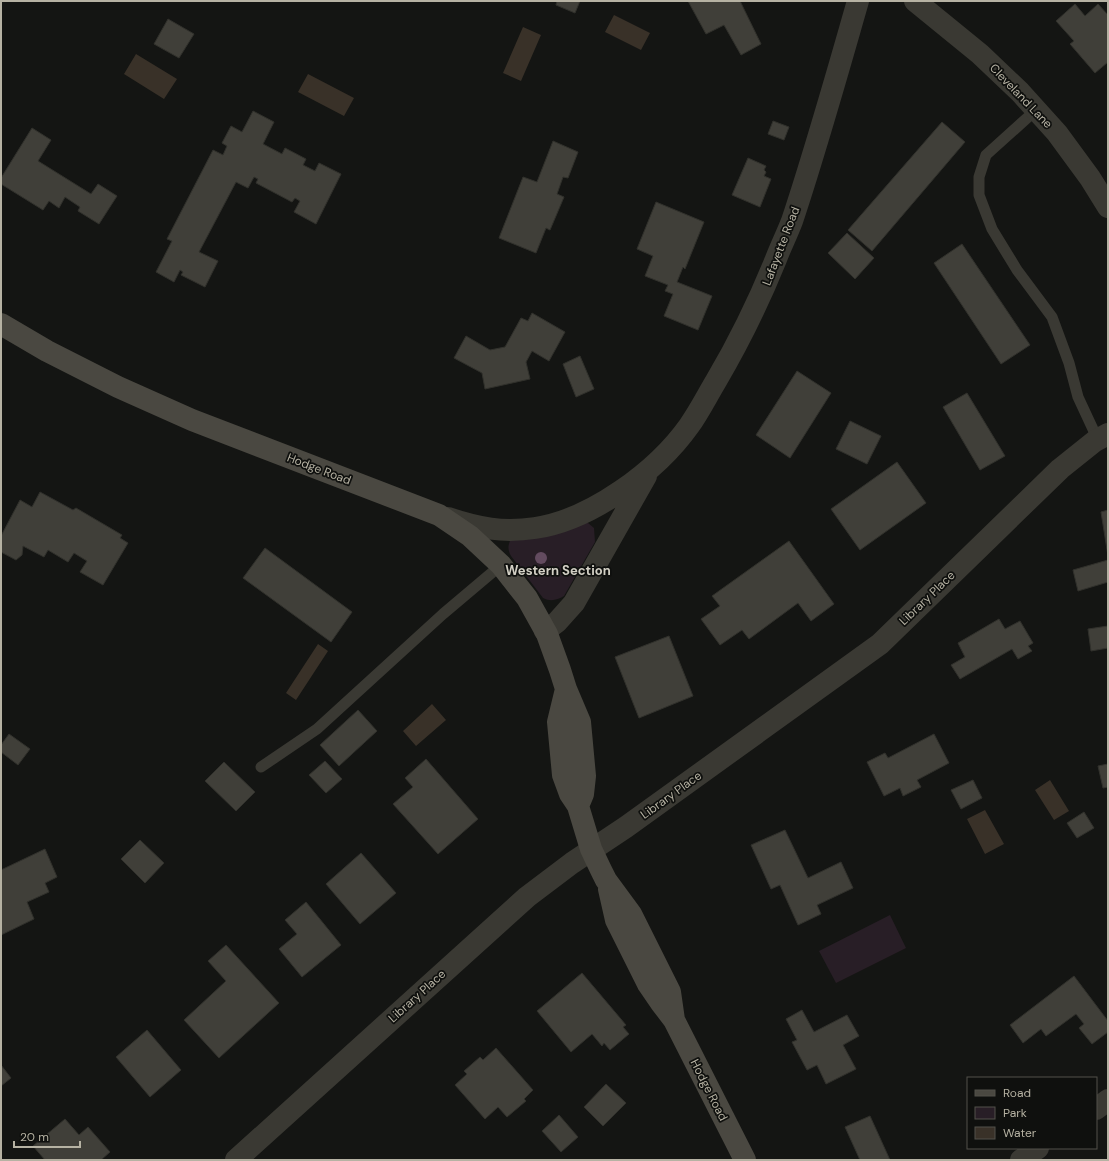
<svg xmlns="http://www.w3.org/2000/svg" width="1109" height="1161" font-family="'DM Sans',sans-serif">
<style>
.green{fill:#281e26}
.water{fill:#393128}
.building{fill:#403f39;stroke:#31312c}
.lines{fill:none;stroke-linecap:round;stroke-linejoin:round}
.lane{stroke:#3a3933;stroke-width:11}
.street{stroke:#3a3933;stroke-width:22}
.secondary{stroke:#4a4841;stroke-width:22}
.tree{fill:#634b5f}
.labels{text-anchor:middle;stroke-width:3.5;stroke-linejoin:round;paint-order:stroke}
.street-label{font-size:12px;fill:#b6b2a3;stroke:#0f100e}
.neighbourhood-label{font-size:13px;font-weight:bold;fill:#d2cfc4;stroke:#0f100e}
</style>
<rect width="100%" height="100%" fill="#141513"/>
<!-- green -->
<path class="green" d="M 584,522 L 588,523 L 594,528 L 595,542 L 564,596 C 557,600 551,602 543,598 L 511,556 C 507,549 508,544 512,537 Z
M 890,915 L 906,948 L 836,983 L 819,951 Z"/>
<!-- water -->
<path class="water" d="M 614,15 L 650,33 L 641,50 L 605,32 Z
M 523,27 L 541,35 L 521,81 L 503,73 Z
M 136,54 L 177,79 L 164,99 L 124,74 Z
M 308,74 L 354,98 L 344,116 L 298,92 Z
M 318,644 L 328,651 L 296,700 L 286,693 Z
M 432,704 L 446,720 L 416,746 L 403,731 Z
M 1050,780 L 1069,811 L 1054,820 L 1035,790 Z
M 985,810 L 1004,844 L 985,854 L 967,819 Z"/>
<!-- building -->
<path class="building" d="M 557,1 L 580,1 L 575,13 L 556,5 Z
M 688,1 L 740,1 L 761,44 L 741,55 L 724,25 L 706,34 Z
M 1075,4 L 1085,16 L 1098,4 L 1108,15 L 1108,62 L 1095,73 L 1070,44 L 1074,41 L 1056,21 Z
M 168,19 L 194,34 L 179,58 L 154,44 Z
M 253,111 L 274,122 L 263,144 L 282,154 L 285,148 L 306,159 L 303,165 L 315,171 L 319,163 L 341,174 L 316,224 L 294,212 L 300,201 L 295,198 L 292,202 L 256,183 L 258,179 L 254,177 L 248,188 L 236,182 L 199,252 L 218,261 L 205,287 L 181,275 L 183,272 L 180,270 L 174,282 L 156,272 L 172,241 L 167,239 L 213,150 L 223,155 L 227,146 L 222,143 L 231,126 L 242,132 Z
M 773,121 L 789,127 L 784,140 L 768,134 Z
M 942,122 L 965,142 L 872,251 L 848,230 Z
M 32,128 L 51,140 L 38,161 L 91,194 L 98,184 L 117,196 L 99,224 L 78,211 L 80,207 L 65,197 L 59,208 L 49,201 L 43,210 L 1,184 L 1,178 Z
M 553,141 L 578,152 L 568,178 L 563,177 L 557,194 L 564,197 L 550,230 L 546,228 L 536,253 L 499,238 L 523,177 L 537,182 Z
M 748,158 L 766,166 L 764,170 L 766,172 L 764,176 L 771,179 L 760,207 L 732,195 Z
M 656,202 L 704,222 L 685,269 L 683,267 L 677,282 L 712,296 L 698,330 L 664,316 L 673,294 L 665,291 L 668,285 L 645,276 L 653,256 L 637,249 Z
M 847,233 L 874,258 L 855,279 L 828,253 Z
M 962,244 L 1030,345 L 1001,364 L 934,263 Z
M 532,313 L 565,332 L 549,361 L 532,351 L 526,362 L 530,379 L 485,389 L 482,373 L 454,358 L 466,336 L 490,350 L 505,347 L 521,318 L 528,321 Z
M 580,356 L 594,389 L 576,397 L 563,364 Z
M 797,371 L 831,393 L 790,458 L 756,435 Z
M 967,393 L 1005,456 L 980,470 L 943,407 Z
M 850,421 L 881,436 L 867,464 L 836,449 Z
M 897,462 L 926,503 L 860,550 L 831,509 Z
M 40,492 L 73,510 L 76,508 L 122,535 L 120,538 L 128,543 L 103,585 L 80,572 L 87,561 L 74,553 L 68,562 L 48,550 L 44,557 L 23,546 L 22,555 L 16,560 L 1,552 L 1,536 L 20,500 L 32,507 Z
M 1108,510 L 1108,556 L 1101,512 Z
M 789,541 L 834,604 L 811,621 L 798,603 L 749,639 L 742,630 L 720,645 L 701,619 L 720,606 L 712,596 Z
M 265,548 L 352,612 L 331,642 L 243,578 Z
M 1108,560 L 1108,582 L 1078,591 L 1073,570 Z
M 999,619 L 1005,629 L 1020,621 L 1033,643 L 1028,646 L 1032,651 L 1018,659 L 1012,649 L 960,679 L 951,665 L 965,657 L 958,643 Z
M 1108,626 L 1108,648 L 1091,651 L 1088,629 Z
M 669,636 L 693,696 L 639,718 L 615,657 Z
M 358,710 L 377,731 L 339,766 L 320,745 Z
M 9,734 L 30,749 L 18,765 L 1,752 L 1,745 Z
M 934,734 L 949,763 L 917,780 L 921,787 L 903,796 L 900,788 L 884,796 L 867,762 L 885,753 L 888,758 Z
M 426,759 L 478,819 L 438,854 L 393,804 L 413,787 L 405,778 Z
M 325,761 L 342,779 L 326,793 L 309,775 Z
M 224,762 L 255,792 L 236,811 L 205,781 Z
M 1108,764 L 1108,787 L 1103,788 L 1098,766 Z
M 973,780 L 982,798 L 961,809 L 951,790 Z
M 1084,812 L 1094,828 L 1077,838 L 1067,823 Z
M 785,830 L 808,878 L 841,862 L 853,888 L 817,905 L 821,914 L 798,925 L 780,885 L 771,889 L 751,845 Z
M 140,840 L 164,863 L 145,883 L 121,859 Z
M 45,849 L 57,877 L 45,883 L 49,892 L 27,902 L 34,919 L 1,935 L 1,870 Z
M 361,853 L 396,893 L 360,924 L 326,884 Z
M 306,902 L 341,945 L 302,977 L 279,949 L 297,934 L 285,920 Z
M 226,945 L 279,1003 L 219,1058 L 184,1020 L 226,981 L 208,961 Z
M 582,973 L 626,1025 L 623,1027 L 629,1034 L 610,1050 L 604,1043 L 602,1046 L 592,1034 L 571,1052 L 537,1011 Z
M 1074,976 L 1108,1021 L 1108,1032 L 1092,1044 L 1079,1028 L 1084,1024 L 1076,1014 L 1046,1036 L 1041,1029 L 1023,1043 L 1010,1025 Z
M 802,1010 L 814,1032 L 847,1015 L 859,1036 L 843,1045 L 856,1069 L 826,1084 L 817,1065 L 807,1070 L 792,1042 L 797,1040 L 786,1019 Z
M 147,1030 L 181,1070 L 150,1097 L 116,1057 Z
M 496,1048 L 533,1090 L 524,1099 L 526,1101 L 507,1117 L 498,1107 L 485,1119 L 455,1085 L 467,1074 L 464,1071 L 480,1057 L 483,1060 Z
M 1,1065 L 11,1078 L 1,1086 Z
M 606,1084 L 626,1103 L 603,1126 L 584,1107 Z
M 559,1115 L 578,1137 L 561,1152 L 542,1131 Z
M 870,1116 L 890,1160 L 860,1160 L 845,1127 Z
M 65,1119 L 79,1135 L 88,1127 L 110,1152 L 101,1160 L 45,1160 L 33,1146 Z"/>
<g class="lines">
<!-- lane -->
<path class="lane" d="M 1036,110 L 986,155 L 979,177 L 979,195 L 992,229 L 1017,270 L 1052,317 L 1069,363 L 1078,397 L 1098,440
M 261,767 L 317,729 L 443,614 L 501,565"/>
<!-- street -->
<path class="street" d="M 915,1 L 980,54 L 1020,92 L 1057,133 L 1090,178 L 1108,207
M 448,518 C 478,528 503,533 535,528 C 591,520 657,471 689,426 C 699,412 707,396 716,381 C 739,342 759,301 776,259 C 781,246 787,234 792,221 C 816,149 837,74 858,1
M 545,631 L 557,622 L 574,603 L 646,476
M 1096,1109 L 1108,1100
M 236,1160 L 527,897 L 572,863 L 626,827 L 880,644 L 1060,469 L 1095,441 L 1108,434
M 1021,1160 L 1038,1148"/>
<!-- secondary -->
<path class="secondary" d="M 1,324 L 47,351 L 118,387 L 192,420 L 439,515 L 470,536 L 501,565 L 527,598 L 547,634 L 560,670 L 566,689 L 580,722 L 585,776 L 583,794 L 578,806
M 566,689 L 558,722 L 563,775 L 570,794 L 578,806 L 591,849 L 601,870 L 606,880 L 631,914 L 670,992 L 674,1020
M 609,889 L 616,920 L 648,984 L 661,1003 L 674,1020 L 745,1160"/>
</g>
<!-- trees -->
<circle class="tree" cx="541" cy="558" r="6"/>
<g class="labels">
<!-- street labels -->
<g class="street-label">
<text transform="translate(1021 96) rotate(46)" y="4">Cleveland Lane</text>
<text transform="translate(781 246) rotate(-69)" y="4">Lafayette Road</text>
<text transform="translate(319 469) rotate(21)" y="4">Hodge Road</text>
<text transform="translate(927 598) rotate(-44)" y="4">Library Place</text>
<text transform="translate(671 795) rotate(-36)" y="4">Library Place</text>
<text transform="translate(417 996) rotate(-42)" y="4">Library Place</text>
<text transform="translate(709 1090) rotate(63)" y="4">Hodge Road</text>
</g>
<!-- neighbourhood labels -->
<g class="neighbourhood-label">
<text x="558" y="575">Western Section</text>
</g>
</g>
<!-- border -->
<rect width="1109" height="1161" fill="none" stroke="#b6b2a3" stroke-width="4"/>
<!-- legend -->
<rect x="967" y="1077" width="130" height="72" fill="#0f100e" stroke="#52514a"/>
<rect x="975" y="1090" width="20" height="6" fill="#4a4841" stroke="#52514a"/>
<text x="1003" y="1097" font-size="12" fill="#b6b2a3">Road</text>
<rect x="975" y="1107" width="20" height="12" fill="#281e26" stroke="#52514a"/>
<text x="1003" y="1117" font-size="12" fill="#b6b2a3">Park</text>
<rect x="975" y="1127" width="20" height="12" fill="#393128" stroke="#52514a"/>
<text x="1003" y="1137" font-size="12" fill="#b6b2a3">Water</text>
<!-- scale -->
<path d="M14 1141v6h66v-6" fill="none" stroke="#b6b2a3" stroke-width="2"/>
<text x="20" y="1141" font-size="12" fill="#b6b2a3" stroke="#0f100e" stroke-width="3" paint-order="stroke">20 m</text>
</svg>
